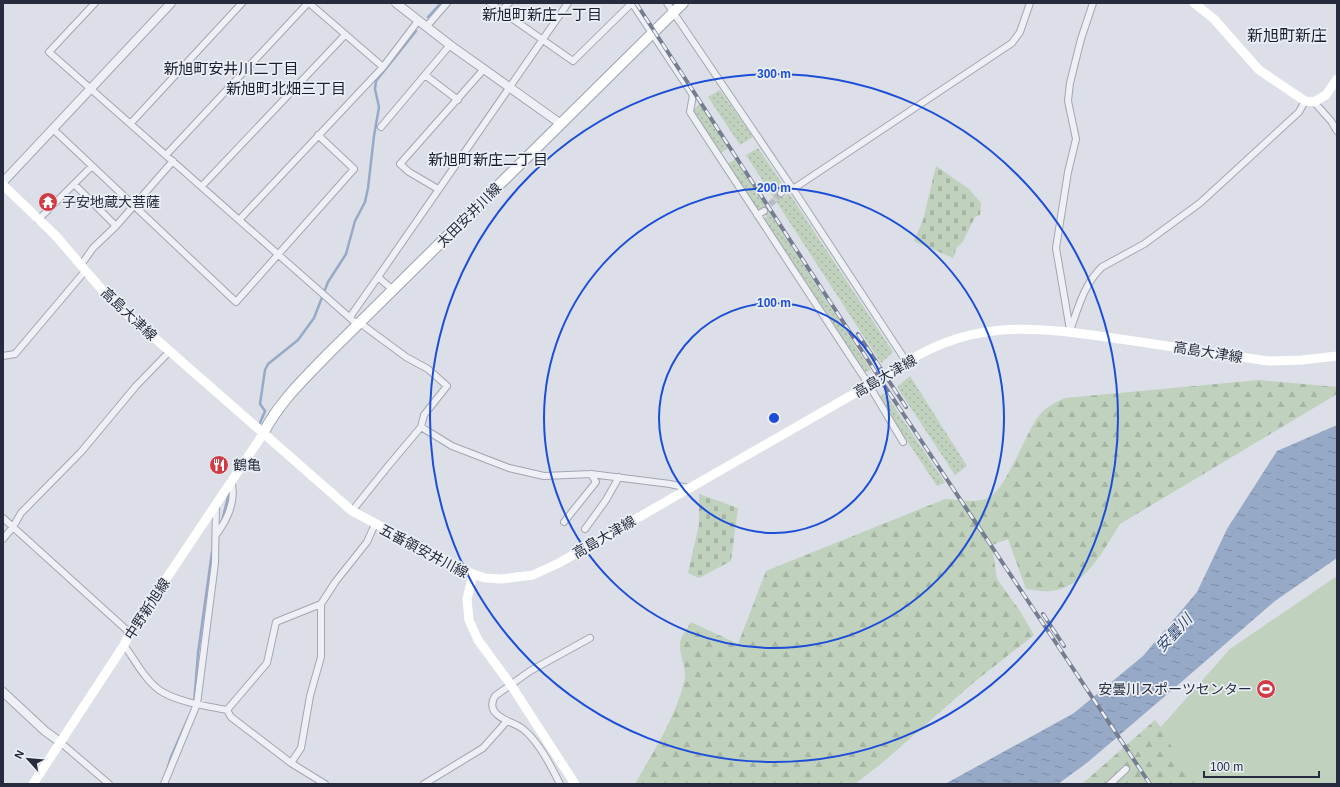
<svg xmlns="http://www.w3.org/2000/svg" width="1340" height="787" font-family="Helvetica,'Noto Sans JP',sans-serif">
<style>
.grass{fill:url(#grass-dots)}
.forest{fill:url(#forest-firs)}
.cemetery{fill:url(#cemetery-stones)}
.green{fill:#c0d1bd}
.water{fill:url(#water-ripples)}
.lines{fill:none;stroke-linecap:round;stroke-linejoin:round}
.stream{stroke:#96aac8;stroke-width:2.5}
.minor-tunnel{stroke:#b8bbc5;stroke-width:6;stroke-dasharray:6 3;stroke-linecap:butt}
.minor-casing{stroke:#a2a6b1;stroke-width:8}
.tertiary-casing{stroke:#a2a6b1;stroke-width:10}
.primary-casing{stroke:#9ba3b2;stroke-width:12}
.minor{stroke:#eff0f5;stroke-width:6}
.tertiary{stroke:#eff0f5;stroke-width:8}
.secondary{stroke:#fff;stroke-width:9}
.primary{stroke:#fff;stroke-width:10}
.rail-casing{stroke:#757d90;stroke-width:4}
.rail{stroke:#ebeef4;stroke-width:2.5;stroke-dasharray:8;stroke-linecap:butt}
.ring{fill:none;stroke:#1d4ed8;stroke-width:2}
.labels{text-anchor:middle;stroke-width:3.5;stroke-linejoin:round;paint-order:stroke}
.poi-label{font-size:14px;fill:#262c3d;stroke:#ebeef4;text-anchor:start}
.street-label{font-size:14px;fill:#262c3d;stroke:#ebeef4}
.neighbourhood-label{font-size:15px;fill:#181e2e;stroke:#ebeef4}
.water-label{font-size:15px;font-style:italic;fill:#2f4771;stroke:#ebeef4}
.quarter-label{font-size:16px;fill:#181e2e;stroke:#ebeef4}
.centre{fill:#1d4ed8;stroke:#ebeef4;stroke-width:2}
.ring-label{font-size:12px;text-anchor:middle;font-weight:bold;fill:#1d4ed8;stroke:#ebeef4;stroke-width:3.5;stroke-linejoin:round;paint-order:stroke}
</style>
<defs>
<pattern id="grass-dots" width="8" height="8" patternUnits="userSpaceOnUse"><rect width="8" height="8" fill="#c0d1bd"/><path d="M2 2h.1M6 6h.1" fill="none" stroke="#a5b4a3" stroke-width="1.8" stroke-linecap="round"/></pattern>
<pattern id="forest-firs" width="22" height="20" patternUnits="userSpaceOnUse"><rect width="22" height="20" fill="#c0d1bd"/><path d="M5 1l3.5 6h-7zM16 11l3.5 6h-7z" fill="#a5b4a3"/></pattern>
<pattern id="cemetery-stones" width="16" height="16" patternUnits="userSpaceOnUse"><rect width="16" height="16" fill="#c0d1bd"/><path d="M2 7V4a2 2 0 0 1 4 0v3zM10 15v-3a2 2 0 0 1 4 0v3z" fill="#a5b4a3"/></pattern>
<pattern id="water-ripples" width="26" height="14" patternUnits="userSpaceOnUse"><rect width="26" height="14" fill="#96aac8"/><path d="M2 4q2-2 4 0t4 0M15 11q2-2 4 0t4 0" fill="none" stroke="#7a8ba4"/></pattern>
</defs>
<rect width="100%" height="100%" fill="#dcdfe7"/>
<!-- grass -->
<path class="grass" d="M 720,90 L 753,137 L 740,145 L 708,97 Z
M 700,104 L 728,148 L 720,154 L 692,111 Z
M 758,148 L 784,186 L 779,191 L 783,198 L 789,193 L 893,352 L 881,363 L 746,155 Z
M 735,159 L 871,370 L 863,373 L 762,219 L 767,217 L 762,209 L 756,210 L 727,165 Z
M 910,376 L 967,466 L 955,475 L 897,387 Z
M 885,393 L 945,483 L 937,486 L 878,397 Z"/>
<!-- forest -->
<path class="forest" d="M 1259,380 L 1337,387 L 1337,394 L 1120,524 C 1104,549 1085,588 1051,591 C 1043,592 1034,590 1026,589 L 1008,539 L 992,545 L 997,579 L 1020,611 L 1034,635 L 973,683 L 882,763 L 855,784 L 635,784 C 653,752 675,719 684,682 C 688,669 679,657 680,643 C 681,636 688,628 691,622 L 738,644 L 766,571 L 945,499 C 958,499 976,504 988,498 C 1006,490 1025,434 1038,417 C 1045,407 1055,403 1065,398 Z
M 1155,720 L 1204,784 L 1082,784 Z"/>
<!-- cemetery -->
<path class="cemetery" d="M 936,166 L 969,189 L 981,203 L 980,215 L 975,217 L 962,243 L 957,247 L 953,258 L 914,241 L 923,220 Z
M 699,494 L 738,508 L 731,561 L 699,578 L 688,573 L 699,525 Z"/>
<!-- green -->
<path class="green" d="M 1337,576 L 1337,784 L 1199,784 L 1159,729 L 1230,649 Z"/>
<!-- water -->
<path class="water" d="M 1337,425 L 1337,558 L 1275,601 L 1171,691 L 1088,762 L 1058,784 L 945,784 L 1074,713 L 1143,656 L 1197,592 L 1227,529 L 1277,451 Z"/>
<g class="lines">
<!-- stream -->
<path class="stream" d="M 428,17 L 441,3
M 260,423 L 265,411 L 260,404 L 265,370 L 268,364 L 298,340 L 314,318 L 328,282 L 346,254 L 355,221 L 365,202 L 368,188 L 374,136 L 379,107 L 375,89 L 376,81 L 416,31
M 222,521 L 229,493
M 194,704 L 198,653 L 212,552
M 168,767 L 171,757 L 189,716"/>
<!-- minor-tunnel -->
<path class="minor-tunnel" d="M 764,211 L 781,193"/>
<defs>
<path id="minor" d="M 95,3 L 49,52 L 358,325
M 490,3 L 573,61 L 632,3
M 632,3 L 693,95 L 690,112 L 869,385 L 903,442
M 667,3 L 793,189 L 906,361
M 501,11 L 509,3
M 426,27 L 447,3
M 383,67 L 418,21
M 425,75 L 458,100
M 1314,102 L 1331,121 L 1337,131
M 131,123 L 242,3
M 381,127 L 450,45
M 53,129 L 236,302 L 354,169 L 318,135
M 166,155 L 308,3
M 74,184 L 116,226
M 202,186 L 345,35
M 438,189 L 409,172 L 400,164 L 484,69
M 793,189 L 1012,43 L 1020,32 L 1030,3
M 781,193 L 789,184
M 757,215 L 764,211
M 38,220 L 92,166
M 239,220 L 383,67 L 309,3
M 81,265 L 93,248 L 116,226 L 173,161
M 393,290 L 378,277 L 568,3
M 350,317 L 378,277
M 1070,330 L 1056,248 L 1068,172 L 1076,139 L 1068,101 L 1070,83 L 1081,39 L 1093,3
M 1070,331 C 1078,308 1084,284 1102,267 L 1144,244 L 1200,203 L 1299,112 L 1305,101
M 3,356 L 15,354 L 86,270
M 421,427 L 452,446 L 509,468 L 544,476 L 591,474 L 670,484 L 688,488
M 352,511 L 389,465 L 421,427 L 424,415 L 447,386 L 428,369 L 406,357 L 360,323
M 3,518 L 130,633
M 564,522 L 596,482 L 591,474
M 585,529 L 606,500 L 619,477
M 216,535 C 227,520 237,500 231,481
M 3,539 L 13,527 L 21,513 L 81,452 L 136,386 L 169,352
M 124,645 C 135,660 147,684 164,693 C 183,703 207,706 227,710 L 231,717 L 291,763 L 325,784
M 227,710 L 267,663 L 276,622 L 321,604
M 60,742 L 109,784
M 291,763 L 301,748 L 310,696 L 321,657 L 321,604 L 336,581 L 367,542 L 375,524
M 164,784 L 197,704 L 215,563 L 216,505
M 424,784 L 483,748 L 507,721
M 560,784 C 551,766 539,742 523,729 C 514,722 501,721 494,711 C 491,706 492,701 495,696 L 530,671 L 590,638
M 1110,784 L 1126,769"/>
<path id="tertiary" d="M 396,3 L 450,45 L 561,124
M 3,182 L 171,3
M 3,692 L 45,731 L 60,742"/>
<path id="primary" d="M 263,434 C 278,403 305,378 329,353 L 683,3"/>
</defs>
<!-- minor casing -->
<use href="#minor" class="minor-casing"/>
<!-- tertiary casing -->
<use href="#tertiary" class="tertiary-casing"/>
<!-- primary casing -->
<use href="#primary" class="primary-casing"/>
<!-- minor -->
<use href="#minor" class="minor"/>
<!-- tertiary -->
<use href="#tertiary" class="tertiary"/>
<!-- secondary -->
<path class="secondary" d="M 1194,3 L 1214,19 L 1259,70 L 1305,101 L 1314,102 L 1326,95 L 1337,79
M 3,185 L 56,236 L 109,298 L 352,511 L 450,563 L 473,574 L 485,578 L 501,579 L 533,575 L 559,563 L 892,372 C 969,315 1038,327 1127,340 C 1174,347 1221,354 1268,361 L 1302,360 L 1337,356
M 473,574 L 467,599 L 469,620 L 478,640 L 511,685 L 575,784
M 33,784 L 124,645 L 130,633 L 263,434"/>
<!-- primary -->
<use href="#primary" class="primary"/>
<defs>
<path id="rail" d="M 636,3 L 888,391 L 1150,784
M 858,334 L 906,407
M 1043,614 L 1064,646"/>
</defs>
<!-- rail casing -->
<use href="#rail" class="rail-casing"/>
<!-- rail -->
<use href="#rail" class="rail"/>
</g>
<!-- distance rings -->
<g class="ring">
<circle cx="774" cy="418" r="115"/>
<circle cx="774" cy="418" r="230"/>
<circle cx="774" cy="418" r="344"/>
</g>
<!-- icons -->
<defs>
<symbol id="temple-disc" viewBox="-11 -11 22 22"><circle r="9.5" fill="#d03c46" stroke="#ebeef4"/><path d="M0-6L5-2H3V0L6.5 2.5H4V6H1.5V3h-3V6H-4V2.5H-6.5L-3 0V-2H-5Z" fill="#fff"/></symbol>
<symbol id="restaurant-disc" viewBox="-11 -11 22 22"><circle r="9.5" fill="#d03c46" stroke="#ebeef4"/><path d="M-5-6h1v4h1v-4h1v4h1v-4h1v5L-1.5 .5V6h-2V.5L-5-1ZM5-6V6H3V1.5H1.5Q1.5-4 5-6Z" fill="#fff"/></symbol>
<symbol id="stadium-disc" viewBox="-11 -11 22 22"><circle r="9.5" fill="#d03c46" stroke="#ebeef4"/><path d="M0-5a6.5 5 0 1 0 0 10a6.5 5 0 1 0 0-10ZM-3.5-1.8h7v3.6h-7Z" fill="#fff"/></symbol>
</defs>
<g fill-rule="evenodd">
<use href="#temple-disc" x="37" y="191" width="22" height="22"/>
<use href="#restaurant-disc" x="208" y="454" width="22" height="22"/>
<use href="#stadium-disc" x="1255" y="678" width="22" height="22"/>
</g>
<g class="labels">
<!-- poi labels -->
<g class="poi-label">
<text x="62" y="207">子安地蔵大菩薩</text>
<text x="233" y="470">鶴亀</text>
<text x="1252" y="694" text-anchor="end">安曇川スポーツセンター</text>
</g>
<!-- street labels -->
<g class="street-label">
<text transform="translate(469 215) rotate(-45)" y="5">太田安井川線</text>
<text transform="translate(129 314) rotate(43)" y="5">高島大津線</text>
<text transform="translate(1208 352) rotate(9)" y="5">高島大津線</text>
<text transform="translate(885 376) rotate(-30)" y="5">高島大津線</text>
<text transform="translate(604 537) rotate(-30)" y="5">高島大津線</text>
<text transform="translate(424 551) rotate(28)" y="5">五番領安井川線</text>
<text transform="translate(147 609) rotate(-57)" y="5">中野新旭線</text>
</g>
<!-- neighbourhood labels -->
<g class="neighbourhood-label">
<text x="542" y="20">新旭町新庄一丁目</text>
<text x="231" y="74">新旭町安井川二丁目</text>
<text x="286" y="94">新旭町北畑三丁目</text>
<text x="488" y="165">新旭町新庄二丁目</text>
</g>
<!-- water labels -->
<g class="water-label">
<text transform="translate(1174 633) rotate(-47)" y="5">安曇川</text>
</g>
<!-- quarter labels -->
<g class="quarter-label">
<text x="1287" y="41">新旭町新庄</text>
</g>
</g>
<circle cx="774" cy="418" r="6" class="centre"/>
<g class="ring-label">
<text x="774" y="78">300 m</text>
<text x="774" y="192">200 m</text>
<text x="774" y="307">100 m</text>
</g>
<!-- border -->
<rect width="1340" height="787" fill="none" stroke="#262c3d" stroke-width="8"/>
<!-- north arrow -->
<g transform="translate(28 759) rotate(297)" stroke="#ebeef4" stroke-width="3" paint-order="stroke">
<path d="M0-3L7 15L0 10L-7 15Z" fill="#262c3d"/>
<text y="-6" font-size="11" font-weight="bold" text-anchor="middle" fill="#262c3d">N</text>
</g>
<!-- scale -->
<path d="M1204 771v6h115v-6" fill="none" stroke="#262c3d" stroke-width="2"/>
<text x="1210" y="771" font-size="12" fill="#262c3d" stroke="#ebeef4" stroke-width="3" paint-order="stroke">100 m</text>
</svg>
